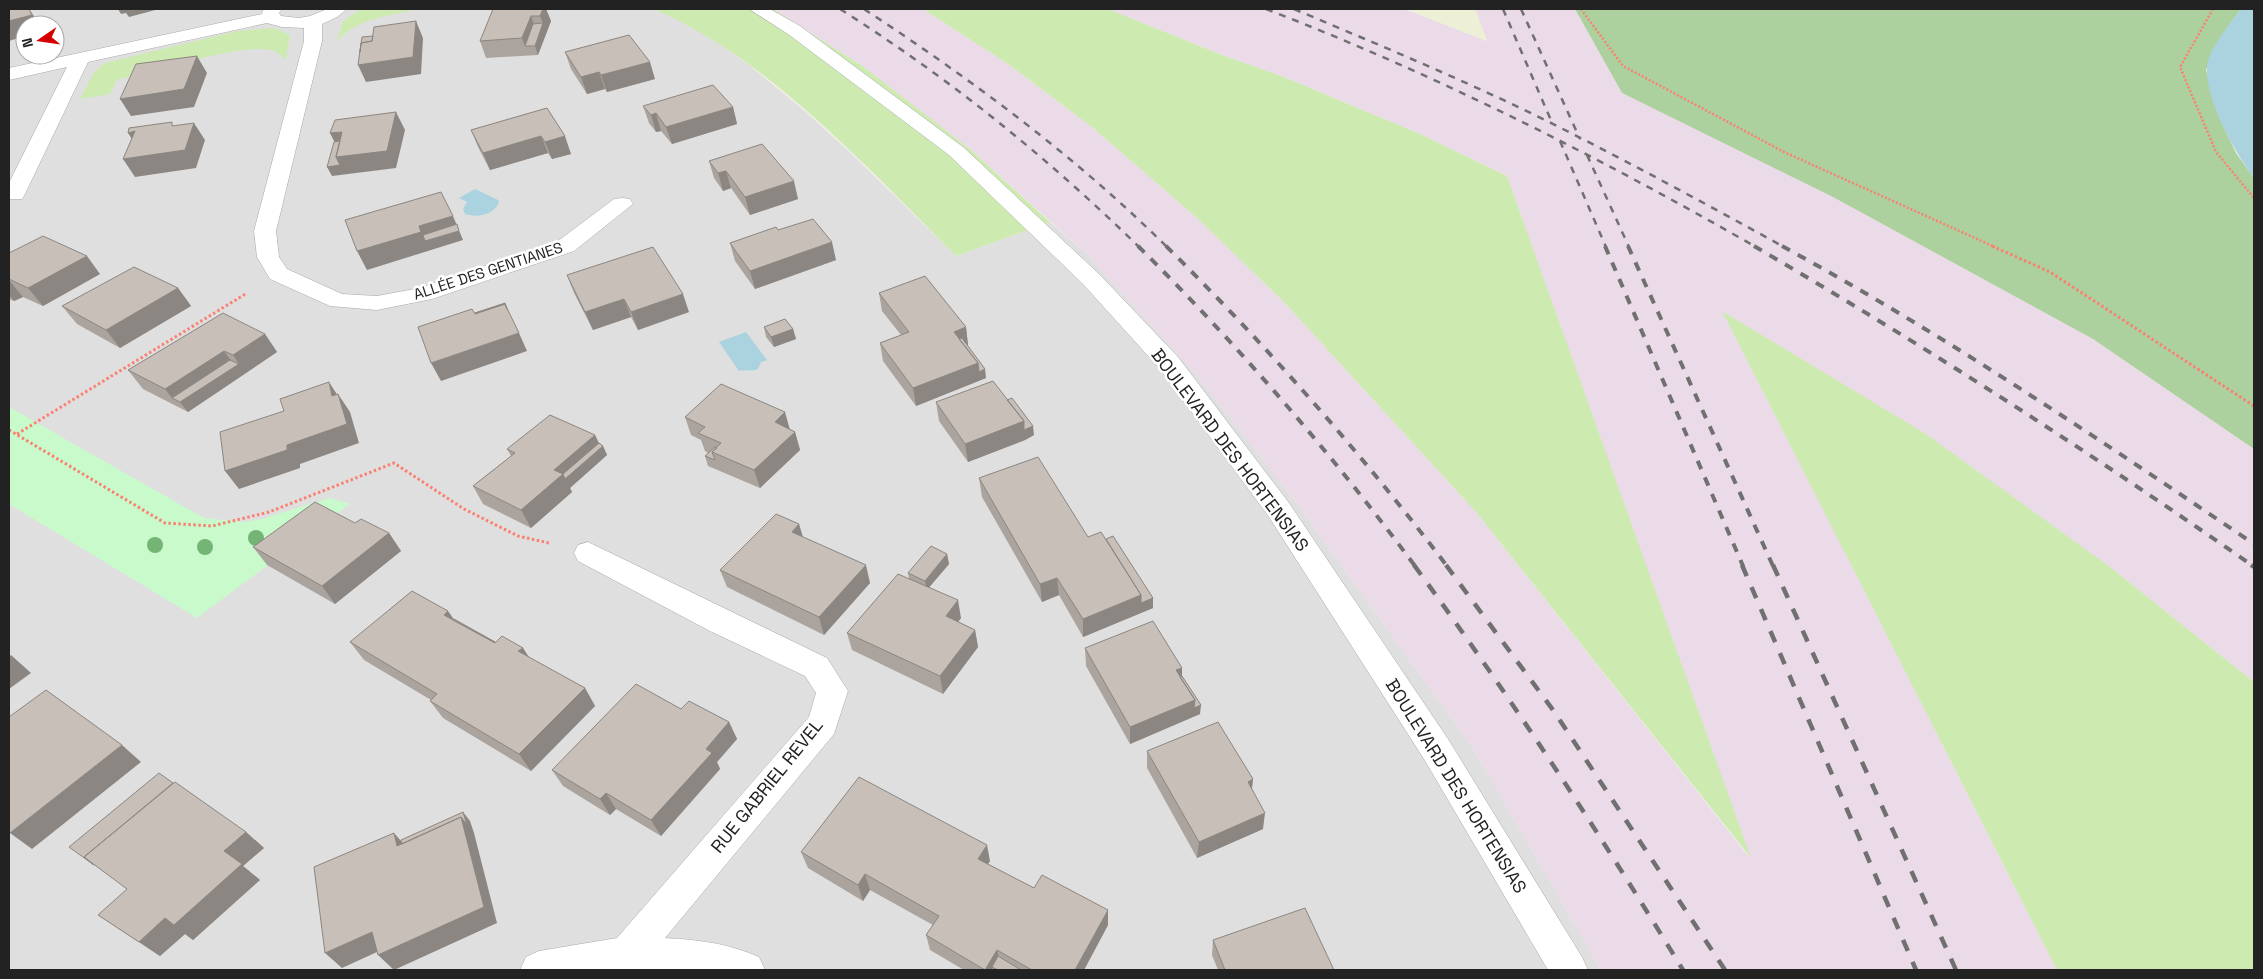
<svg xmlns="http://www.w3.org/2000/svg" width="2263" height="979" font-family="'Space Grotesk',sans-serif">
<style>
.residential{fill:#e0dfdf;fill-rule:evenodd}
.industrial{fill:#ebdbe8}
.farmland{fill:#eef0d5}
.grass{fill:#cdebb0}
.forest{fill:#add19e}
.park{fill:#c8facc}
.water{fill:#aad3df}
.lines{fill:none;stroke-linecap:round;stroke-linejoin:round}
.minor-casing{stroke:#a9a9a9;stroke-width:1}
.path-far1{stroke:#fa8072;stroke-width:2.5;stroke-dasharray:2 2;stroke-linecap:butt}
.path{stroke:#fa8072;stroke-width:3;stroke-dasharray:2.5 2.5;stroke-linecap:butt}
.minor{fill:#fff;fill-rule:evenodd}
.rail-far2{stroke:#707070;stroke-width:2.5;stroke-dasharray:7 7;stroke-linecap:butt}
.rail-far1{stroke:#707070;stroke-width:4;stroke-dasharray:9 9;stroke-linecap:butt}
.rail{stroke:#707070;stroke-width:4.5;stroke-dasharray:12 12;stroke-linecap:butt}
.tree{fill:#74b475}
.wall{fill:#aba49e}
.shaded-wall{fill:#8b8681}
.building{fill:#c7bfb8;stroke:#8b8681}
.labels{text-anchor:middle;stroke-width:5;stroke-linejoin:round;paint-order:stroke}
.far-street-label{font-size:15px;fill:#222;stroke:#fff}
.street-label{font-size:18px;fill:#222;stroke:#fff}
</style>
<rect width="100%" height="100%" fill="#f2efe9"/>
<!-- residential -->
<path class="residential" d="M 9,9 L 653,9 L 678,19 L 713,39 L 749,65 L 805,111 L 857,159 L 956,256 L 1050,222 L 1088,255 L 1195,373 L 1290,494 L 1473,748 L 1601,970 L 9,970 ZM 25,25 L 55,25 L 55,55 L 25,55 Z"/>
<!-- industrial -->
<path class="industrial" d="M 773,9 L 923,9 L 1008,64 L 1093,128 L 1197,218 L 1283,301 L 1476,512 L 1749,857 L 1507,176 L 1420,134 L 1284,77 L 1222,55 L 1108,9 L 1405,9 L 1487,41 L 1475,9 L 1575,9 L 1622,93 L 1833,197 L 2093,339 L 2254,449 L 2254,682 L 2110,567 L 1723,312 L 2057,970 L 1601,970 L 1473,748 L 1290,494 L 1195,373 L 1088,255 L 971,150 L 861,65 Z"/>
<!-- farmland -->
<path class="farmland" d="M 1405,9 L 1475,9 L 1487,41 Z"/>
<!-- grass -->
<path class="grass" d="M 361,9 L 419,9 C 391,15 354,19 336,43 L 343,21 Z
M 653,9 L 773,9 L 861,65 L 921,111 L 971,150 L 1050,222 L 956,256 C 871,171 765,55 653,9 Z
M 923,9 L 1108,9 L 1222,55 L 1284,77 L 1420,134 L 1507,176 L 1751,858 L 1476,512 L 1283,301 L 1197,218 L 1093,128 L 1008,64 Z
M 274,28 L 290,35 L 286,60 C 281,55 277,51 270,50 C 245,43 148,72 117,80 L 110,94 L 80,99 L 94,72 L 105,63 L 237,31 Z
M 1722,311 L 1926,434 L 2110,567 L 2254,682 L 2254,970 L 2057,970 Z"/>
<!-- forest -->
<path class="forest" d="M 1575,9 L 2241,9 L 2222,35 L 2206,70 L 2220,119 L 2236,153 L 2254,178 L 2254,449 L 2093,339 L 1833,197 L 1622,93 Z"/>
<!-- park -->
<path class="park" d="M 9,407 L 204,518 L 244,522 L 262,519 L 329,498 L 350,504 L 197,618 L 9,504 Z"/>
<!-- water -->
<path class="water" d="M 2241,9 L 2254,9 L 2254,178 C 2235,152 2198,90 2209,57 C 2216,40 2230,24 2241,9 Z
M 475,189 L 498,200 L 499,202 C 494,215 478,218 465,214 L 463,209 L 467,202 L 459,198 Z
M 746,332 L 767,360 L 761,362 L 758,369 C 751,372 745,369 739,371 L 719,342 Z"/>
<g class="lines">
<defs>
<path id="minor" d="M 263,9 L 282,9 L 279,13 L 281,16 L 299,18 L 310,16 L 327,9 L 347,9 L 337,17 L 322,24 L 322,41 L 276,231 L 279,257 L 287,269 L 342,294 L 377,296 L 420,288 L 558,241 L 614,199 L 622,198 L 630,199 L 633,204 L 574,251 L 432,299 L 377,310 L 330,306 L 270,279 L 257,257 L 254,231 L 304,41 L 304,28 L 282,27 L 267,23 L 88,62 L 25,194 L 22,199 L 9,199 L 9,183 L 67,67 L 9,80 L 9,68 L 262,14 Z
M 749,9 L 770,9 L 800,26 L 963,147 L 1099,274 L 1178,357 L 1289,503 L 1448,739 L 1582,957 L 1588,970 L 1548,970 L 1424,759 L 1269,517 L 1160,369 L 1083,284 L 949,155 L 788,34 Z
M 588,542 L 827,658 L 848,691 L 834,734 L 665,938 C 699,940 727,943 759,957 L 765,970 L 520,970 L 526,957 L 539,951 L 617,938 L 809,717 L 816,693 L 805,676 L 710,631 L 578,561 L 574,553 L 578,545 Z"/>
</defs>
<!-- minor casing -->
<use href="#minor" class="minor-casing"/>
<!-- path-far1 -->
<path class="path-far1" d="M 1581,9 L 1623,66 L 1784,152 L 1995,247
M 2213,9 L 2180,67 L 2216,152 L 2254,198"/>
<!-- path -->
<path class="path" d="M 1992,246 L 2050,272 L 2254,406
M 9,430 L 165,523 L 212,526 L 269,512 L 394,463 L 464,509 L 518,536 L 549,543
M 17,434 L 247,293"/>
<!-- minor -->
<use href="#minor" class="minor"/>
<!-- rail-far2 -->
<path class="rail-far2" d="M 840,9 C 949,78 1047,157 1139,247
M 864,9 C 972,80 1075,156 1167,247
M 1266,9 C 1435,74 1599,157 1756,247
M 1294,9 C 1379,45 1464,80 1547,121 C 1627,161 1706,204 1784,247
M 1503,9 L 1553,125
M 1521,9 L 1580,139
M 1560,141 L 1606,247
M 1587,155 L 1629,247"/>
<!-- rail-far1 -->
<path class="rail-far1" d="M 1138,246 C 1238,345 1331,453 1415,566
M 1166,246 C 1267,346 1361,453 1447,566
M 1605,246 L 1743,566
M 1628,246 L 1773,566
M 1754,246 C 1925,346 2091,453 2253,566
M 1782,246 C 1945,335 2100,440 2254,544"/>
<!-- rail -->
<path class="rail" d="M 1414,565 C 1510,696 1598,831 1683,970
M 1446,565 L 1553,710 L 1725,970
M 1742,565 L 1916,970
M 1773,565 L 1956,970
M 2251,565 L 2254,567"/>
</g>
<!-- trees -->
<g class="tree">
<circle cx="256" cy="538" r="8"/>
<circle cx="155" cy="545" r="8"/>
<circle cx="205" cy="547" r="8"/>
</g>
<!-- wall -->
<path class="wall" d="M 546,9 L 551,21 L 538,55 L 486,58 L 480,41 Z
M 565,52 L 655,79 L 607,92 L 605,89 L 587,94 L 571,69 Z
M 643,106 L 733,107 L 737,124 L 672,144 L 661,131 L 656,132 L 649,123 Z
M 547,108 L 571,154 L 552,159 L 548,153 L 490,170 L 478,147 L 471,130 Z
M 709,161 L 798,199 L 750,215 L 731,188 L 723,191 L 714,178 Z
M 778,230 L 836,260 L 755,289 L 735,261 L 730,243 Z
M 9,253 L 100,274 L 43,306 L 23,297 L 14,301 L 9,299 Z
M 567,275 L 689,312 L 638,330 L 631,317 L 593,330 L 574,293 Z
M 178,288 L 191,306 L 120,348 L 77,324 L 62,306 Z
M 879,293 L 966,327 L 968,346 L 986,378 L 916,406 L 883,361 L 880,343 L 901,335 L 882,311 Z
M 764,327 L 793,329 L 796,339 L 774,347 L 766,337 Z
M 265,334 L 277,352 L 188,412 L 143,389 L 128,370 Z
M 936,402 L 1034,435 L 1025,440 L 968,462 L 939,421 Z
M 685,417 L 790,429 L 795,432 L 800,450 L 760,488 L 708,466 L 705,456 L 708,453 L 705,451 L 701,440 L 691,435 Z
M 595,435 L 599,443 L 603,446 L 607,455 L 570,488 L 572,492 L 531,528 L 483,504 L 473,486 L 511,456 L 507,449 Z
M 979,478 L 1088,537 L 1153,608 L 1083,637 L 1059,595 L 1042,602 L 982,497 Z
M 355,523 L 389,533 L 401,551 L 335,604 L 267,565 L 253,547 Z
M 799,524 L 803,537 L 870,583 L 824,635 L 727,587 L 720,570 Z
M 947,554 L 949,564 L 929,587 L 961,618 L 958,622 L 975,630 L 978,647 L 943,694 L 852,650 L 847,633 L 909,579 L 908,573 Z
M 454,619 L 495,642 L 523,648 L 528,657 L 585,688 L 595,706 L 531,771 L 443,718 L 430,701 L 431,700 L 364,660 L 350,642 Z
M 1085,648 L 1182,668 L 1182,676 L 1200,714 L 1130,744 L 1086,666 Z
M 681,709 L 729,722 L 737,739 L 717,762 L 720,769 L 661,836 L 616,809 L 610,815 L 563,786 L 552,770 Z
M 1147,751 L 1253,779 L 1252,788 L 1263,829 L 1197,858 L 1147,768 Z
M 246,832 L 264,848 L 243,866 L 260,880 L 193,940 L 185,934 L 160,956 L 98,915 Z
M 801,852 L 990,861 L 988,864 L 1034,888 L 1108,925 L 1084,970 L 964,970 L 930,950 L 926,935 L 933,925 L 870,890 L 863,901 L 808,868 Z
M 1213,940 L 1334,970 L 1218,970 L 1212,955 Z"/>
<!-- shaded-wall -->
<path class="shaded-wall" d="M 29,9 L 40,25 L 25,25 L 25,36 L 9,41 L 9,21 Z
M 118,9 L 159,9 L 129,17 L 126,13 L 121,14 Z
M 543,9 L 546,9 L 551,21 L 538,55 L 535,46 L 543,23 L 540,16 Z
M 531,16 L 537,33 L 525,46 L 522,38 Z
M 416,21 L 423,38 L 421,74 L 366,82 L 358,65 Z
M 197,56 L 207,73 L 194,107 L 131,116 L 120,99 Z
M 650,62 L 655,79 L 607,92 L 601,75 Z
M 599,72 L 605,89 L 587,94 L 581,77 Z
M 733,107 L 737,124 L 672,144 L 666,127 Z
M 396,112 L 405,130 L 396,168 L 332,176 L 327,167 L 336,157 L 339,151 L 330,133 L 342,132 Z
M 656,113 L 661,131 L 656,132 L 651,115 Z
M 194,123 L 205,140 L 196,168 L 135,177 L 123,159 Z
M 135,131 L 139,150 L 128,133 Z
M 541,136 L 548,153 L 490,170 L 483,153 Z
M 565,136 L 571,154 L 552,159 L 545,142 Z
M 726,171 L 731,188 L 723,191 L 718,173 Z
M 794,181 L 798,199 L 750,215 L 745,197 Z
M 453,216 L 463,240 L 367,270 L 357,251 L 419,226 Z
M 832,242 L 836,260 L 755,289 L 750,271 Z
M 87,256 L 100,274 L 43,306 L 28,288 Z
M 9,280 L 23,297 L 14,301 L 9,295 Z
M 178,288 L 191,306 L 120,348 L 106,330 Z
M 683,294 L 689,312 L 638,330 L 631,312 Z
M 624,299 L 631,317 L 593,330 L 585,312 Z
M 966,327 L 968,345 L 961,348 L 954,332 Z
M 793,329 L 796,339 L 774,347 L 771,337 Z
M 519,333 L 527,351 L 441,381 L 431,363 Z
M 265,334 L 277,352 L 188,412 L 180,402 L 172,398 L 165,389 L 224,351 L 235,366 L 239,364 L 233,355 Z
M 978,363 L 985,369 L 986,378 L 916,406 L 913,388 Z
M 329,382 L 340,399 L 338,394 L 350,412 L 359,443 L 300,464 L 300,468 L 239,489 L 225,471 L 332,396 Z
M 785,412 L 790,430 L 775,422 Z
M 1024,421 L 1033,426 L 1034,435 L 1025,440 L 968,462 L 965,444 Z
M 795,432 L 800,450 L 760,488 L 754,470 Z
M 595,435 L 601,448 L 603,446 L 607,455 L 570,488 L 572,492 L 531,528 L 521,510 L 554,470 Z
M 799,524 L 804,542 L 792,532 Z
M 389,533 L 401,551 L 335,604 L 322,586 Z
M 947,554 L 949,564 L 927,590 L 925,581 Z
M 866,565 L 870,583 L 824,635 L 819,617 Z
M 1057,578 L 1059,595 L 1042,602 L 1040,584 Z
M 1141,595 L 1153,598 L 1153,608 L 1083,637 L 1083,619 Z
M 958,600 L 961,618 L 949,634 L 946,616 Z
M 448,611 L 460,628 L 444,615 Z
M 975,630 L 978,647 L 943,694 L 940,676 Z
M 523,648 L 534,665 L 518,651 Z
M 11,655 L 31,673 L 9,689 L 9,657 Z
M 1182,668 L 1182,685 L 1176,670 Z
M 585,688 L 595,706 L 531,771 L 519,754 Z
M 1195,700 L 1201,705 L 1200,714 L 1130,744 L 1130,727 Z
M 729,722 L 737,739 L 717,762 L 720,769 L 661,836 L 651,820 L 706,749 Z
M 122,745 L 141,762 L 32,849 L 10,833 Z
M 1253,779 L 1251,796 L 1248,782 Z
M 606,793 L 616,809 L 610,815 L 600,799 Z
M 463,812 L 470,821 L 474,833 L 497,923 L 394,970 L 378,955 L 397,846 L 394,833 L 408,849 L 461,817 Z
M 1265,813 L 1263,829 L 1197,858 L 1199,842 Z
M 246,832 L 264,848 L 243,866 L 260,880 L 193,940 L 185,934 L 160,956 L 139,942 L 224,851 Z
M 987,845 L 990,861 L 981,874 L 978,859 Z
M 865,874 L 870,890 L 863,901 L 858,885 Z
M 1108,910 L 1108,925 L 1084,970 L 1075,970 Z
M 372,932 L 388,947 L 342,968 L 325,953 Z
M 997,950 L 1000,964 L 992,967 L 993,970 L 985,970 Z"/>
<!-- building -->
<path class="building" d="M 9,9 L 29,9 L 32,15 L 9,21 Z
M 493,9 L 543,9 L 540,16 L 531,16 L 522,38 L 480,41 Z
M 416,21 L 413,57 L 358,65 L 361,43 L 372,41 L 374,27 Z
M 543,23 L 535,46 L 525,46 L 533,24 Z
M 629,35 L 650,62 L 601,75 L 599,72 L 581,77 L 565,52 Z
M 373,36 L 372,41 L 361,43 L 360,52 L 362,37 Z
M 197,56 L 184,89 L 120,99 L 136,64 Z
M 713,85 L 733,107 L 666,127 L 656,113 L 651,115 L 643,106 Z
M 547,108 L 565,136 L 545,142 L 541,136 L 483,153 L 471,130 Z
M 396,112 L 387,151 L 336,157 L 342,132 L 330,133 L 335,120 Z
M 172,122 L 172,126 L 194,123 L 185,150 L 123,159 L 135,131 L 128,133 L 129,128 Z
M 340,141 L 336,157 L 340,165 L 327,167 L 334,142 Z
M 762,144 L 794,181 L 745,197 L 726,171 L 718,173 L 709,161 Z
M 441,192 L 453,216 L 419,226 L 421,232 L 357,251 L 345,220 Z
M 813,219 L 832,242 L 750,271 L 730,243 L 776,227 L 778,230 Z
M 457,224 L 459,231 L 425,241 L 423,235 Z
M 43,236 L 87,256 L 28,288 L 9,279 L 9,253 Z
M 653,247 L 683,294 L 631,312 L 624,299 L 585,312 L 567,275 Z
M 134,267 L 178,288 L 106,330 L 62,306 Z
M 925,276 L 966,327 L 954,332 L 978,363 L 913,388 L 880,343 L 909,332 L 879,293 Z
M 505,303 L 507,309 L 505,304 L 475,313 Z
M 505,304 L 519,333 L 431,363 L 418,327 L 472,309 L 475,314 Z
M 223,313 L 265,334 L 233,355 L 224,351 L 165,389 L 128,370 Z
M 785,319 L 793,329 L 771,337 L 764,327 Z
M 962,338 L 985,369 L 979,372 L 978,363 L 959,339 Z
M 230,360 L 239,364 L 180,402 L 172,398 Z
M 993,381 L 1024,421 L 965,444 L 936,402 Z
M 329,382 L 332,396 L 338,394 L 347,424 L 287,445 L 287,450 L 225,471 L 220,432 L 284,411 L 280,399 Z
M 721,384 L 785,412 L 775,422 L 795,432 L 754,470 L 712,452 L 721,443 L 698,433 L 705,427 L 685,417 Z
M 1012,398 L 1033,426 L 1024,430 L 1024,421 L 1007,400 Z
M 550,415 L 595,435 L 554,470 L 563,474 L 521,510 L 473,486 L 515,453 L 507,449 Z
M 599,443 L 603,446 L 565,479 L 563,474 Z
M 715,447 L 717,448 L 712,452 L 715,460 L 705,456 Z
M 1038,457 L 1088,537 L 1101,532 L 1141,595 L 1083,619 L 1057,578 L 1040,584 L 979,478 Z
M 315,502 L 355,523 L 361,519 L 389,533 L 322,586 L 253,547 Z
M 776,514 L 799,524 L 792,532 L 866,565 L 819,617 L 720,570 Z
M 1113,536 L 1153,598 L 1141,603 L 1141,595 L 1106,539 Z
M 931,546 L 947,554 L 925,581 L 908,573 Z
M 898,574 L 958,600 L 946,616 L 975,630 L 940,676 L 847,633 Z
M 412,591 L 448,611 L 444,615 L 495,643 L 502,636 L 523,648 L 518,651 L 585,688 L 519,754 L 430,701 L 437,694 L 350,642 Z
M 454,619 L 495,642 L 453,620 Z
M 1153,621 L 1182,668 L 1176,670 L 1195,700 L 1130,727 L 1085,648 Z
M 1182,676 L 1201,705 L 1194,708 L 1195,700 L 1180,677 Z
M 636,684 L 681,709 L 689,701 L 729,722 L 706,749 L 712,753 L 651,820 L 606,793 L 600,799 L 552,770 Z
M 46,690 L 122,745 L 10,833 L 9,833 L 9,717 Z
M 1218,722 L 1253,779 L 1248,782 L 1265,813 L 1199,842 L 1147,751 Z
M 159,773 L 173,783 L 84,857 L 94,865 L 69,847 Z
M 859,777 L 987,845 L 978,859 L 1034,888 L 1042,875 L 1108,910 L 1075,970 L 1032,970 L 997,950 L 985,970 L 926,935 L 939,916 L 865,874 L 858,885 L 801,852 Z
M 175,782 L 246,832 L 224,851 L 242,864 L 174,925 L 165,918 L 139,942 L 98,915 L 127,889 L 84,857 Z
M 463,812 L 467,825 L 461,817 L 402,844 L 401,840 Z
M 461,817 L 484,907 L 378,955 L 372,932 L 325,953 L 314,867 L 394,833 L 397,846 Z
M 1305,908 L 1334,970 L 1225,970 L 1213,940 Z
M 998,956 L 1021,970 L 998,970 L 992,967 Z"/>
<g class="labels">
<!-- far-street labels -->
<g class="far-street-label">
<text transform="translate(488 271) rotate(-18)" y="5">ALLÉE DES GENTIANES</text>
</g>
<!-- street labels -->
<g class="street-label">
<text transform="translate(1230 450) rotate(53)" y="6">BOULEVARD DES HORTENSIAS</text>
<text transform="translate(767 786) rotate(-51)" y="6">RUE GABRIEL REVEL</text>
<text transform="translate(1456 786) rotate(58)" y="6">BOULEVARD DES HORTENSIAS</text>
</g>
</g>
<!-- border -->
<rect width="2263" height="979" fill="none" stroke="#222222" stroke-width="20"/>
<!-- north arrow -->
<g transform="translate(40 40) rotate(257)"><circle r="24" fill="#ffffff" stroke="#a7a7a7"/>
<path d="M0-4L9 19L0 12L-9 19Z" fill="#d40000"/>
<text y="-8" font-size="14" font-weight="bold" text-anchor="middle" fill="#222222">N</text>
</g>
</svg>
